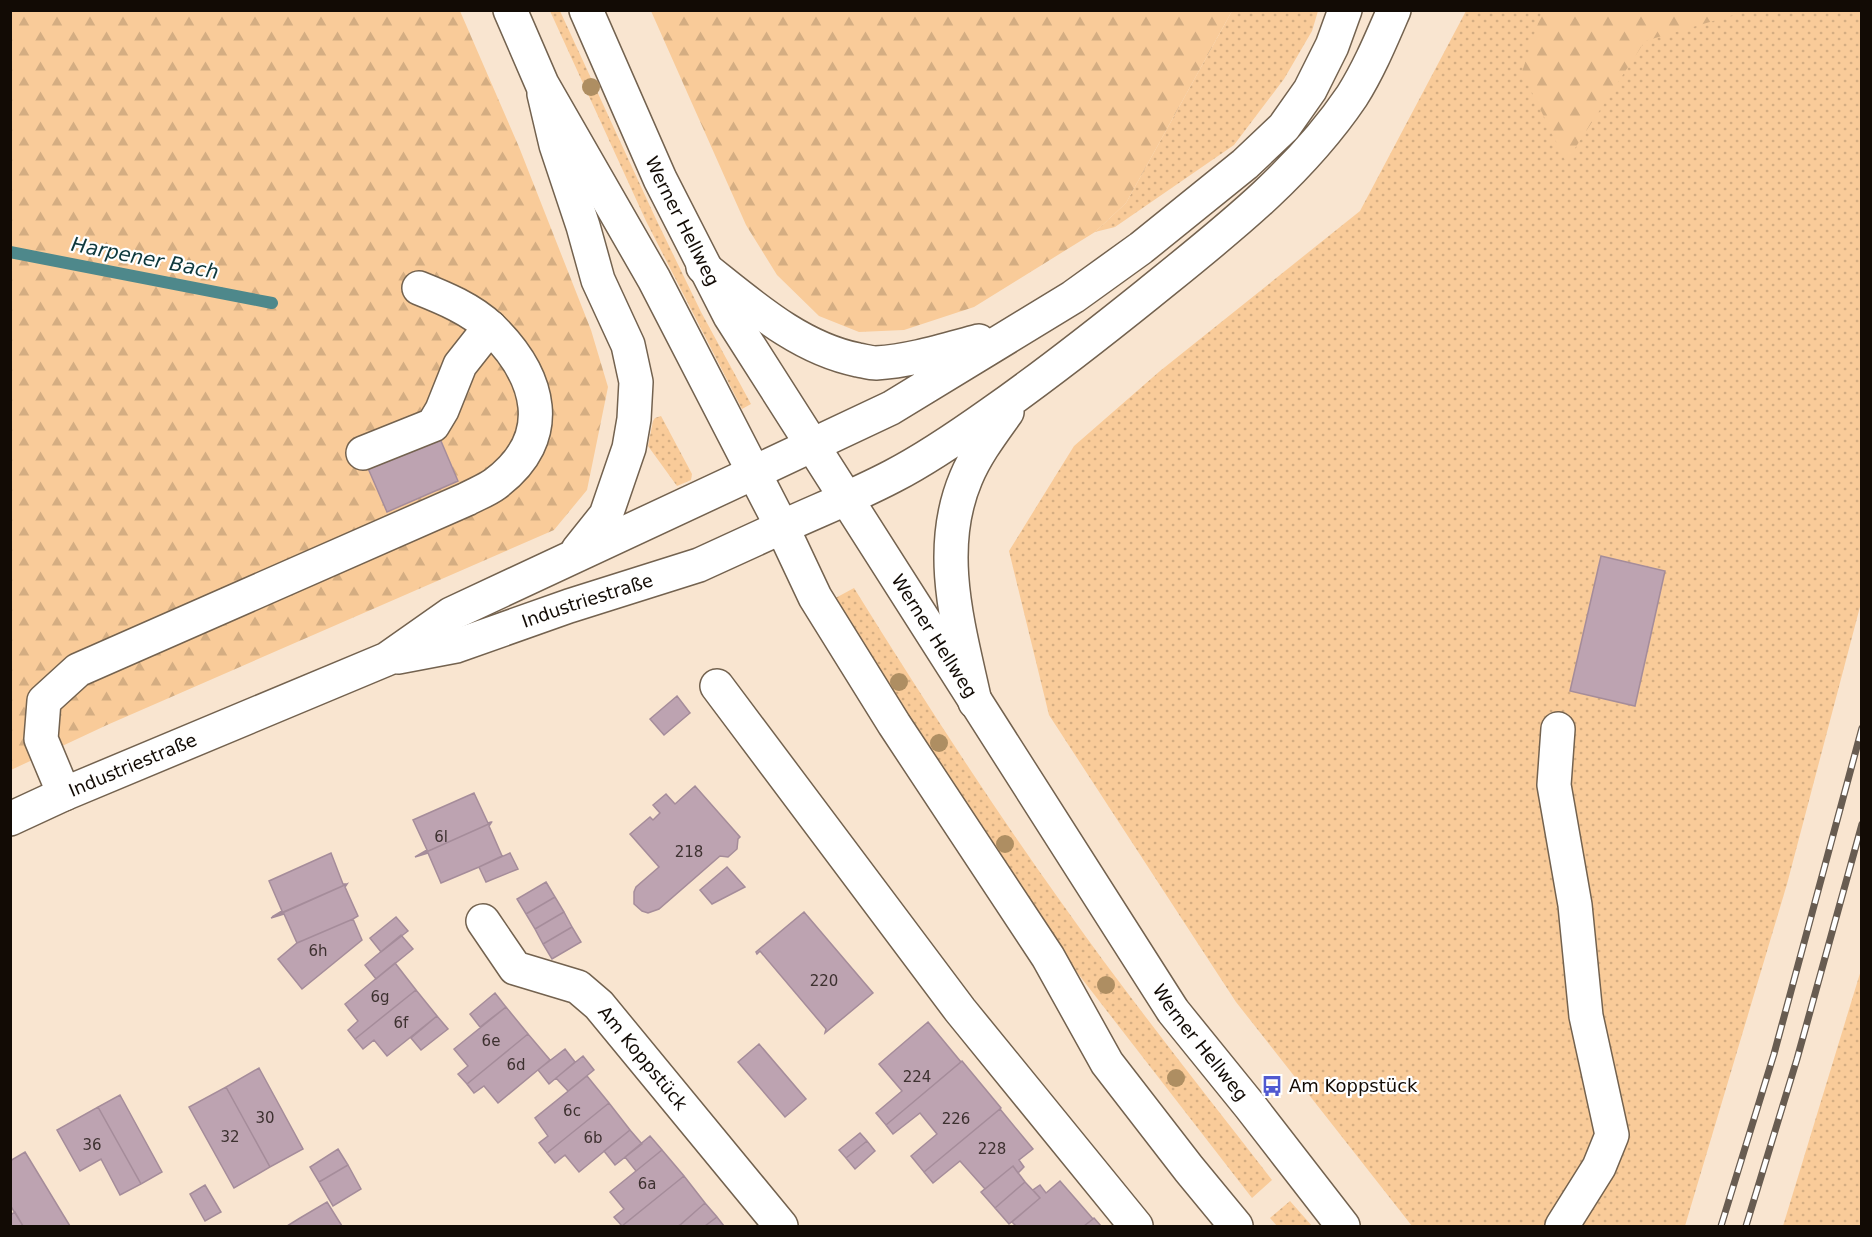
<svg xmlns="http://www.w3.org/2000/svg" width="1872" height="1237" font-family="'DejaVu Sans',sans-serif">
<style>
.grass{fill:url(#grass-dots)}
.forest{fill:url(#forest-firs)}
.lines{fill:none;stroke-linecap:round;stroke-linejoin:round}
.stream{stroke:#4e888b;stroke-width:12}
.building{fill:#bda3b1;stroke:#a58c9a;stroke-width:1.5}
.minor-casing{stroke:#73624f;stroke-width:36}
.major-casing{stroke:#73624f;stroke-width:36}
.highway-casing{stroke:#73624f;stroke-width:36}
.minor{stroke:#fff;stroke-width:33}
.major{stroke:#fff;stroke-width:33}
.highway{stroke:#fff;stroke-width:33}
.rail-casing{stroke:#685c51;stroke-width:7}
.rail{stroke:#fff;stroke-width:4.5;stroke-dasharray:14;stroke-linecap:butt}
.tree{fill:#ae8e62}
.labels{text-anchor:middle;stroke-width:4.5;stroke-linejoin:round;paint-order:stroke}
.number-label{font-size:15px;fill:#3d3130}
.street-label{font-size:18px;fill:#120b05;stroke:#fff}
.poi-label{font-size:18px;fill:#120b05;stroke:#fff;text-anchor:start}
.water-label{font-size:20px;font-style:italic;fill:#0e383c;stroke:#fff}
</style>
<defs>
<pattern id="grass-dots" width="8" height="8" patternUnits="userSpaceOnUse" patternTransform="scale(1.5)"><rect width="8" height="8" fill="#f9cb99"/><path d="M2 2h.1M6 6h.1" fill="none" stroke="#d4ad82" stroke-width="1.8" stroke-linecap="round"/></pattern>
<pattern id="forest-firs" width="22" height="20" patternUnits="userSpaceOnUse" patternTransform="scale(1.5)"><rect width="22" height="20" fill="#f9cb99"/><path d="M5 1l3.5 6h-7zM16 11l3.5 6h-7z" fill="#d4ad82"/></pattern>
</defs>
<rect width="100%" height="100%" fill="#f9e5d0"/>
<!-- grass -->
<path class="grass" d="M 550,11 L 560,11 L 655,217 L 701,312 L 751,404 L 742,409 L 646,221 Z
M 1232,11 L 1318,11 L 1312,31 L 1284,79 L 1234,145 L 1115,227 L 1095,232 L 1126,203 Z
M 1466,11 L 1861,11 L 1861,603 L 1787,884 L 1685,1226 L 1412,1226 L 1236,1002 L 1049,715 L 1009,551 L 1074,446 L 1160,371 L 1360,211 Z
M 661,416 L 692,474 L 691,480 L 677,486 L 648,446 L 653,421 L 655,418 Z
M 854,588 C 920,694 988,800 1061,902 C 1128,997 1201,1088 1272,1180 L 1252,1198 L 1048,935 L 830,601 Z
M 1861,970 L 1861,1226 L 1783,1226 Z
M 1290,1201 L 1312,1226 L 1277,1226 L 1270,1218 Z"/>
<!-- forest -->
<path class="forest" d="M 10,11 L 460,11 L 519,147 L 591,330 L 608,387 L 587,490 L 554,530 L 107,725 L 11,770 Z
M 651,11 L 1232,11 L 1126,203 L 1095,232 L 974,307 L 904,330 L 859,332 L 819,316 L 777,275 L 746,225 Z
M 1542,11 L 1542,10 L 1738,11 L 1737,14 L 1645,41 L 1566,162 L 1522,72 Z"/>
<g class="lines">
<!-- stream -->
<path class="stream" d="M 10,252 L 272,303"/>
</g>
<!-- building -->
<path class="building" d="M 438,434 L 458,481 L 387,512 L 367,466 Z
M 1601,556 L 1665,571 L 1635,706 L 1570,691 Z
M 677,696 L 690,713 L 664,735 L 650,719 Z
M 695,786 L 740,837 L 738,839 L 737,849 L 728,857 L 720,856 L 659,909 L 648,913 L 642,911 L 634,904 L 634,892 L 636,887 L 659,867 L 630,834 L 650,817 L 653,820 L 660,813 L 653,805 L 666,794 L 675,804 Z
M 474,793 L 488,823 L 491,822 L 491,823 L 415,857 L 427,850 L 413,820 Z
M 491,823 L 489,826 L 502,856 L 479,867 L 441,883 L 428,853 L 415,857 Z
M 331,853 L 343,884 L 347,884 L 272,917 L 282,911 L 269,881 Z
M 510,853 L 518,869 L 486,882 L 479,867 Z
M 727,867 L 745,887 L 712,904 L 700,890 Z
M 546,882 L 555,897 L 526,914 L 517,899 Z
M 347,884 L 345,887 L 358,916 L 353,919 L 297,943 L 284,914 L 271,918 Z
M 555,897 L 564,912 L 535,929 L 526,914 Z
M 564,912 L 572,927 L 543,944 L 535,929 Z
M 804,912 L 873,993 L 825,1033 L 826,1029 L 760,951 L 757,954 L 756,952 Z
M 396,917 L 408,931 L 381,952 L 370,938 Z
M 353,919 L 362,940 L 302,989 L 278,959 L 297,943 Z
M 572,927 L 581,942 L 552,959 L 543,944 Z
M 401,935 L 413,949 L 376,979 L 365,965 Z
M 395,963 L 416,990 L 355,1039 L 348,1030 L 358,1021 L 345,1004 Z
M 416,990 L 437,1016 L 387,1056 L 374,1040 L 363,1049 L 355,1039 Z
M 495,993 L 506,1007 L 480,1027 L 470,1014 Z
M 506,1007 L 528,1034 L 467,1084 L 458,1074 L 468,1066 L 454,1049 Z
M 437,1016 L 448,1029 L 421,1050 L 411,1038 Z
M 928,1022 L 961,1062 L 886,1125 L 876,1113 L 902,1091 L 879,1064 Z
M 528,1034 L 550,1060 L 498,1103 L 484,1086 L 474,1093 L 467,1084 Z
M 759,1044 L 806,1099 L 785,1117 L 738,1062 Z
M 565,1049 L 575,1062 L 549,1084 L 538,1070 Z
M 583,1056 L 594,1070 L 568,1091 L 556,1078 Z
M 962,1061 L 1001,1108 L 924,1172 L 911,1156 L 937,1134 L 920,1113 L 893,1134 L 886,1125 Z
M 259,1068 L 303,1149 L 270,1167 L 226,1087 Z
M 587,1076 L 609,1103 L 547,1153 L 539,1143 L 548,1136 L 535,1118 Z
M 226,1087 L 270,1167 L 234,1188 L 189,1107 Z
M 120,1095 L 162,1172 L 141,1184 L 98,1107 Z
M 609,1103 L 630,1130 L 579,1172 L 565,1155 L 555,1163 L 547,1153 Z
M 98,1107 L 141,1184 L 120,1195 L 101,1159 L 80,1171 L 57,1130 Z
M 1000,1109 L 1033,1149 L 1019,1160 L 1024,1167 L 1018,1173 L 1013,1166 L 985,1189 L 960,1161 L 933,1183 L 924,1172 Z
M 630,1130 L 642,1144 L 615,1165 L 604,1151 Z
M 860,1133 L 867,1141 L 846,1158 L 839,1150 Z
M 650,1136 L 662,1150 L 636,1171 L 625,1157 Z
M 867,1141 L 875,1151 L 855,1169 L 846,1158 Z
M 338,1149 L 348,1165 L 319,1182 L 310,1167 Z
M 662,1150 L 684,1176 L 622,1226 L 614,1217 L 624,1209 L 610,1192 Z
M 25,1152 L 70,1226 L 23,1226 L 10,1205 L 10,1161 Z
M 348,1165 L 361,1189 L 333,1206 L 319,1182 Z
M 1013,1166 L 1025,1182 L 995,1208 L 981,1192 Z
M 684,1176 L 705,1203 L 680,1225 L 678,1226 L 622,1226 Z
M 1060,1181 L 1093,1219 L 1084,1226 L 1016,1226 L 1012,1222 L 1040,1198 L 1033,1190 L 1040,1185 L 1046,1193 Z
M 1025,1182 L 1040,1198 L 1009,1224 L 995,1208 Z
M 205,1185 L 221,1212 L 205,1221 L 190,1194 Z
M 327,1202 L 342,1226 L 287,1226 L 300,1218 Z
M 705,1203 L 717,1217 L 705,1226 L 681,1226 L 680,1225 Z
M 15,1212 L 23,1226 L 10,1226 L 10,1215 Z
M 717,1217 L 724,1226 L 705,1226 Z
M 1094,1218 L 1101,1226 L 1084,1226 L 1093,1219 Z"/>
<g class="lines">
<defs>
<g id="minor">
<path d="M 544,94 L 556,145 L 583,226 L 598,280 L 628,345 L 636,382 L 634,419 L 629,448 L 606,515 L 578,550"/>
<path d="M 363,453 L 433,425 L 442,410 L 460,365 L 490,327"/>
<path id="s1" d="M 398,657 L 456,646 L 569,606 L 699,565 L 782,527"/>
<path d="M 717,686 L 960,1010 L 1136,1226"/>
<path d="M 1558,729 L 1554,785 L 1575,905 L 1586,1016 L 1612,1135 L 1599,1167 L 1562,1226"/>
<path d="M 64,794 L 41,739 L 44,701 L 78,670 L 467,499 C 476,494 487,490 495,484 C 558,437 540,376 491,328 C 471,309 444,298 419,288"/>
<path id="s2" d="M 10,819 L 64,794 L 387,659 L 451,614 L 753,473"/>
<path id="s3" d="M 483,921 L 515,968 L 578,987 L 599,1005 L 781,1226"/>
</g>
<g id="major">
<path d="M 510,10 L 542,84 L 654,279 L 782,527 L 815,597 L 894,724 L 1048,957 L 1107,1063 L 1189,1169 L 1236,1226"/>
<path id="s4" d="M 586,10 L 660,179 L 730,316 L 1173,1011 L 1250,1106 L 1343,1226"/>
</g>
<path id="highway" d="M 703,267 C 750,304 798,348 858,360 C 864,361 870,363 876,363 C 911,361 945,350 979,341
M 753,473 L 891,408 L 1073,297 L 1141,248 L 1245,164 L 1284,127 L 1310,90 L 1332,46 L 1345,10
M 782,527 C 819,510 857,495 893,476 C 928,458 961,435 992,413 C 1046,375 1097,335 1148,294 C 1222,234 1298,176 1352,96 C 1369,69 1381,40 1394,10
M 975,702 C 959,628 935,551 966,478 C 976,454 992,433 1007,412"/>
</defs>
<!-- minor casing -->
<use href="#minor" class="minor-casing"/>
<!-- major casing -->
<use href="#major" class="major-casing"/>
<!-- highway casing -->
<use href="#highway" class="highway-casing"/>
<!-- minor -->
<use href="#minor" class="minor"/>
<!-- major -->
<use href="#major" class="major"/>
<!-- highway -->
<use href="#highway" class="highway"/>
<defs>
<path id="rail" d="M 1721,1226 L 1774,1054 L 1862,728
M 1746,1226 L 1797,1059 L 1862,824"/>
</defs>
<!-- rail casing -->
<use href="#rail" class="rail-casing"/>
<!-- rail -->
<use href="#rail" class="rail"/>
</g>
<!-- trees -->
<g class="tree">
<circle cx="591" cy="87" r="9"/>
<circle cx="899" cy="682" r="9"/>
<circle cx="939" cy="743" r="9"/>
<circle cx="1005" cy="844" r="9"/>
<circle cx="1106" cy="985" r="9"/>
<circle cx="1176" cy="1078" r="9"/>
</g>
<!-- icons -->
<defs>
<symbol id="bus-bare" viewBox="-9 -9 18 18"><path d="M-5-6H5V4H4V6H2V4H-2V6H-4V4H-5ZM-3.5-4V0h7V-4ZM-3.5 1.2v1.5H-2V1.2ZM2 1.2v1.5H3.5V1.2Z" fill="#5159d0" stroke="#fff" stroke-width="2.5" paint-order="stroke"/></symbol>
</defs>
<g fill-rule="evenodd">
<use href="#bus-bare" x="1257" y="1071" width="30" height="30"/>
</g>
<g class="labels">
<!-- number labels -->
<g class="number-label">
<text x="441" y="842">6l</text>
<text x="689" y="857">218</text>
<text x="318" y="956">6h</text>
<text x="824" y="986">220</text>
<text x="380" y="1002">6g</text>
<text x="401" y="1028">6f</text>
<text x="491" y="1046">6e</text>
<text x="516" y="1070">6d</text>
<text x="917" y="1082">224</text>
<text x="572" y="1116">6c</text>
<text x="265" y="1123">30</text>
<text x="956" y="1124">226</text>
<text x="230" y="1142">32</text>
<text x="593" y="1143">6b</text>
<text x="92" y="1150">36</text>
<text x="992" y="1154">228</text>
<text x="647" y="1189">6a</text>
</g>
<!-- street labels -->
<g class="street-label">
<text dy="6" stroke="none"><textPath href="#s4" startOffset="232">Werner Hellweg</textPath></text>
<text dy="6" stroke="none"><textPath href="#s1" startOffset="198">Industriestraße</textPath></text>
<text dy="6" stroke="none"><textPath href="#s4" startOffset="718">Werner Hellweg</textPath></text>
<text dy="6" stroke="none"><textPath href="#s2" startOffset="134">Industriestraße</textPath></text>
<text dy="6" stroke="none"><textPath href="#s4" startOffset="1204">Werner Hellweg</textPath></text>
<text dy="6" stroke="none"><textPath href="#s3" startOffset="219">Am Koppstück</textPath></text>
</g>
<!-- poi labels -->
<g class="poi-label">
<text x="1289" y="1092">Am Koppstück</text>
</g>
<!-- water labels -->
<g class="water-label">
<text transform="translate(145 258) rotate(11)" y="7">Harpener Bach</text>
</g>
</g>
<!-- border -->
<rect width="1872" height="1237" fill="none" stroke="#120b05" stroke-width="24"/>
</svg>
